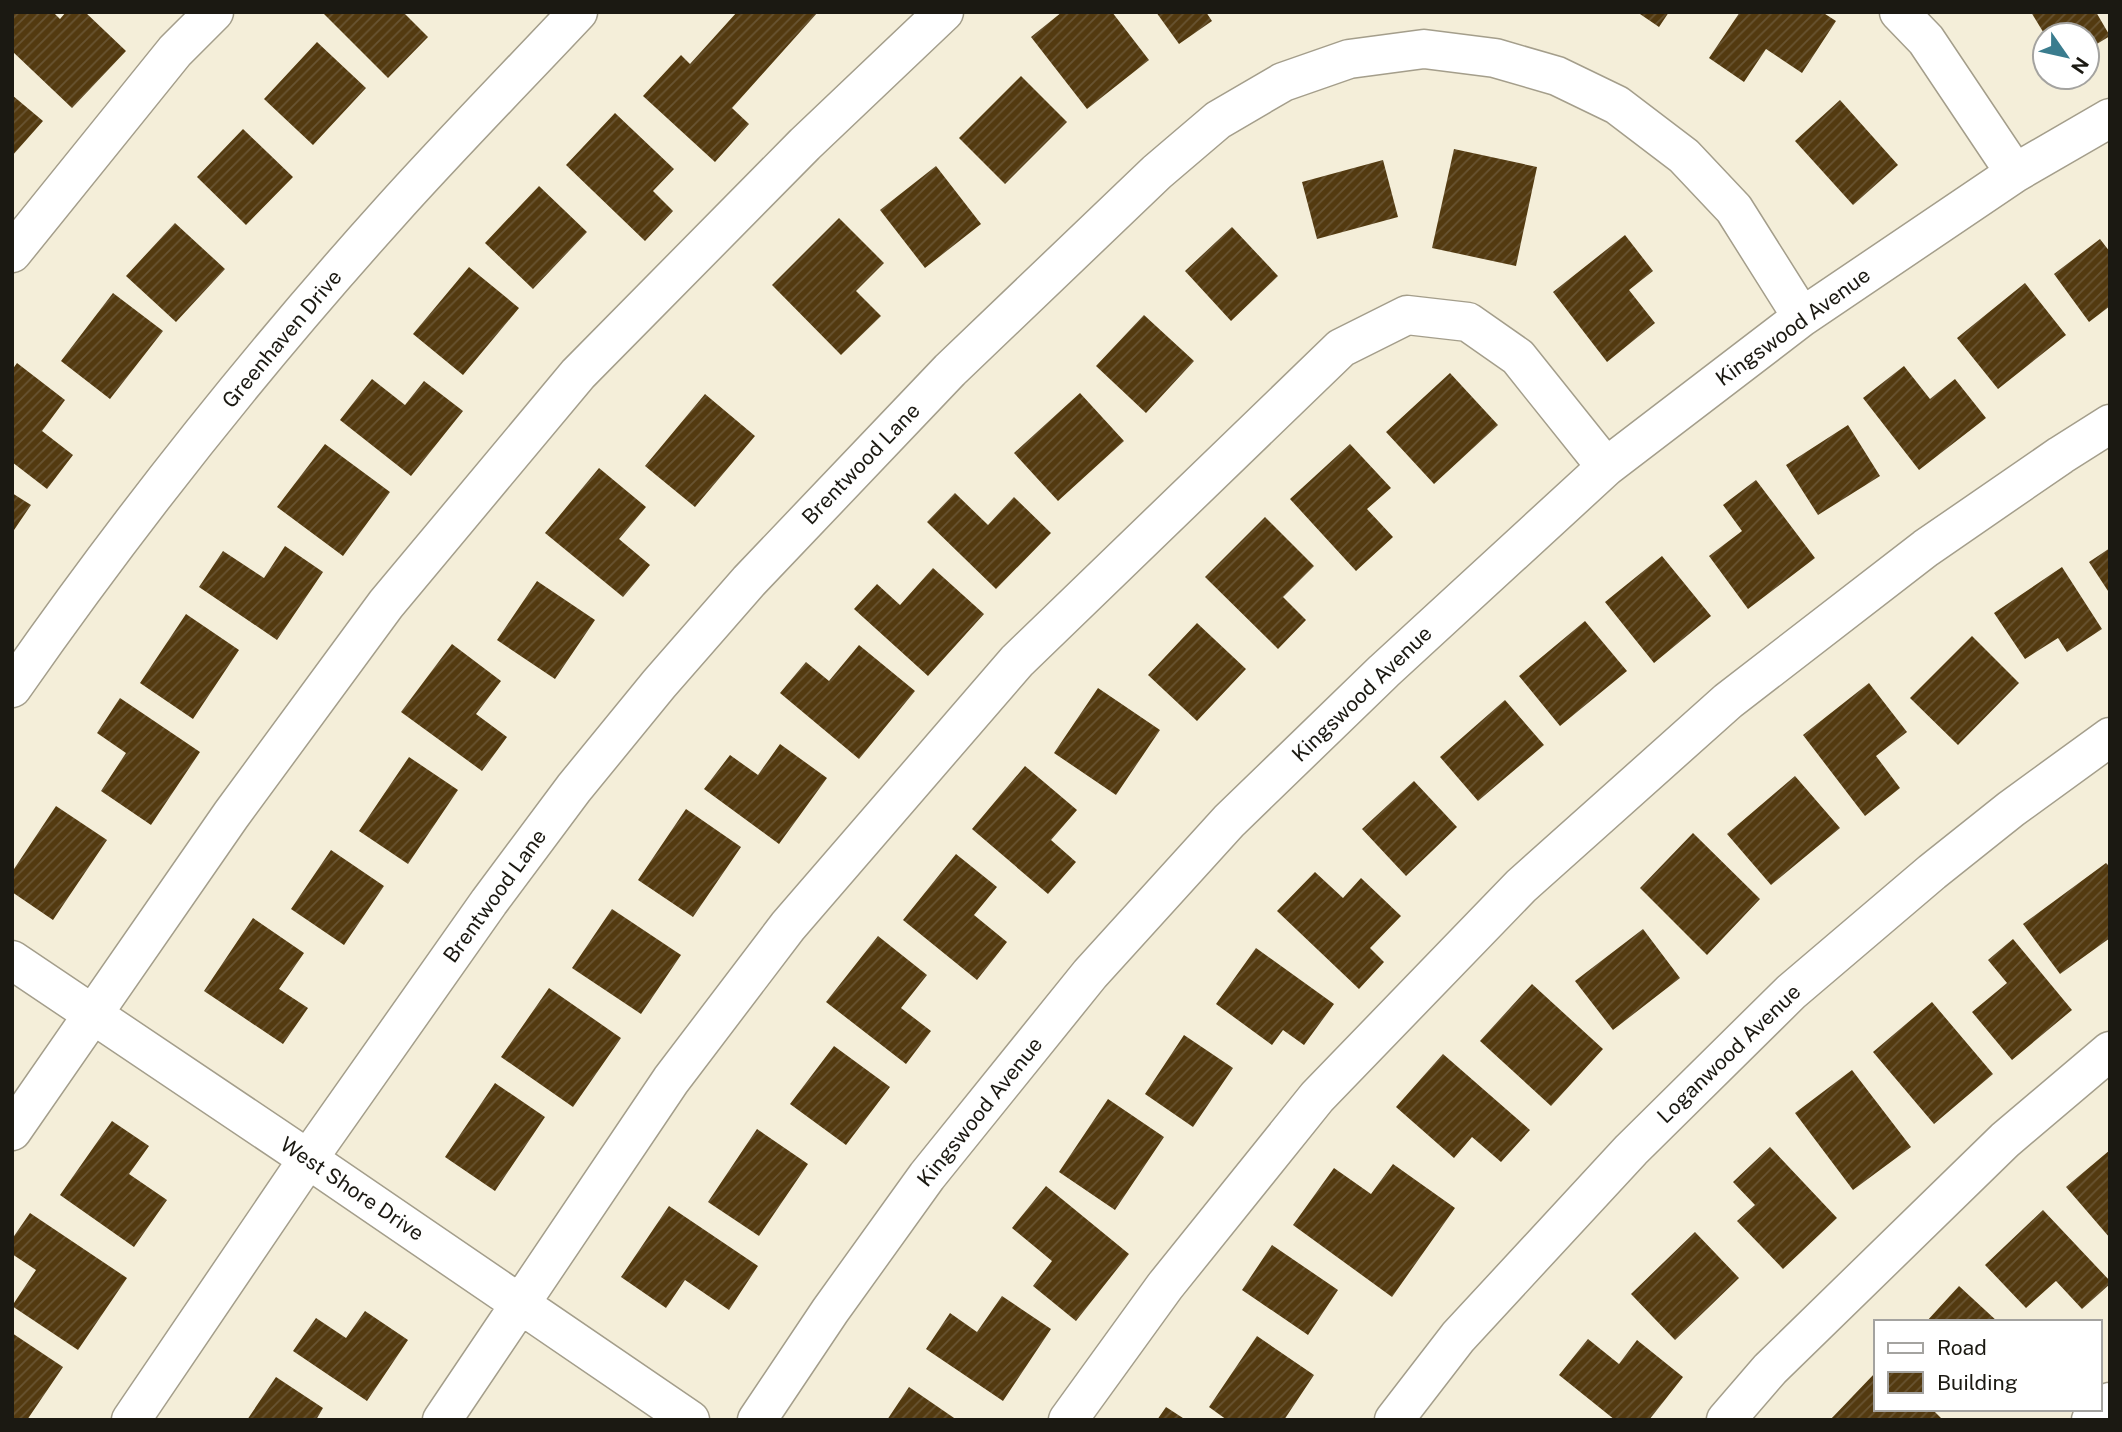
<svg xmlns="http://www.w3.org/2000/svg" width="2122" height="1432" font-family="'Public Sans',sans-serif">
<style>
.building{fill:url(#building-hatch)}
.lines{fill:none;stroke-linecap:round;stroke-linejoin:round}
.minor-casing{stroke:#a49e8b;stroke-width:41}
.minor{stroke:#fff;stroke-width:38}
.labels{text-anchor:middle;stroke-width:7;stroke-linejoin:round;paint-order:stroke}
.street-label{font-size:21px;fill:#1b1912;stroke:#fff}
</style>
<defs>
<pattern id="building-hatch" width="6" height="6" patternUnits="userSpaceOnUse" patternTransform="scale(1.75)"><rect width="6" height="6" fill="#533a10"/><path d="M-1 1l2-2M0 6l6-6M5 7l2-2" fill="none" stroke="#685432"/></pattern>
</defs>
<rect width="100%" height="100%" fill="#f4eed9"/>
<!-- building -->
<path class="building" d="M 12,12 L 53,12 L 60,19 L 66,12 L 85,12 L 126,51 L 72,108 L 12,51 Z
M 322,12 L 403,12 L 428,37 L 388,78 Z
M 737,12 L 818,12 L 732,108 L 749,124 L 715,162 L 643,96 L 681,55 L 690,64 Z
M 1062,12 L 1112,12 L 1149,60 L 1087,109 L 1031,37 Z
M 1156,12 L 1206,12 L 1212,21 L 1179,44 Z
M 1637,12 L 1669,12 L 1659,27 Z
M 1740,12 L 1822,12 L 1836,21 L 1802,73 L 1766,49 L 1744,82 L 1709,58 Z
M 2031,12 L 2096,12 L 2110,36 L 2087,50 L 2087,35 L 2045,35 Z
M 317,42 L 366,88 L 313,145 L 264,99 Z
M 1021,76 L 1067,122 L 1005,184 L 959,138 Z
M 12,95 L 43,121 L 12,156 Z
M 1840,100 L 1898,165 L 1853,205 L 1795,141 Z
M 615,113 L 674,169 L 653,191 L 673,211 L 645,241 L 566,165 Z
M 243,129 L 293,177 L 246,225 L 197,177 Z
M 1454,149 L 1537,167 L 1516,266 L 1432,248 Z
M 1383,160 L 1398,217 L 1317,239 L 1302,182 Z
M 936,166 L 981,224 L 925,268 L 880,210 Z
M 539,186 L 587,232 L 533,289 L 485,243 Z
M 839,218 L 884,263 L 856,291 L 881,316 L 841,355 L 772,285 Z
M 175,223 L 225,269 L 176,322 L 126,276 Z
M 1232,227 L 1278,276 L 1231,321 L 1185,271 Z
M 1625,235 L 1653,271 L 1629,290 L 1655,323 L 1607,362 L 1553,292 Z
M 2100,239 L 2110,252 L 2110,306 L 2089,322 L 2054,274 Z
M 469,267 L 519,308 L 463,375 L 413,334 Z
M 2025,283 L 2066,335 L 1998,389 L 1957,338 Z
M 113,293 L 163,331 L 110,399 L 61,361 Z
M 1144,315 L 1194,361 L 1146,413 L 1096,366 Z
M 17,363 L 65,400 L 42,431 L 73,455 L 47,489 L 12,462 L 12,370 Z
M 1904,366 L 1930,399 L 1955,379 L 1986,418 L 1919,470 L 1863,398 Z
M 1450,373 L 1498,425 L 1434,484 L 1386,432 Z
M 372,379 L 405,405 L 424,381 L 463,411 L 411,476 L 340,420 Z
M 1080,393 L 1124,441 L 1058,501 L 1014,453 Z
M 705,394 L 755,436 L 695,507 L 645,466 Z
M 1848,425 L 1880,476 L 1818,515 L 1786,465 Z
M 325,444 L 390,492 L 343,556 L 277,507 Z
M 1350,444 L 1391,488 L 1367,509 L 1393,537 L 1356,571 L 1290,499 Z
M 599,468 L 646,507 L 619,539 L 650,565 L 623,597 L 545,533 Z
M 1756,480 L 1815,558 L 1748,609 L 1709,556 L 1742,531 L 1723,505 Z
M 12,493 L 31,505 L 12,533 Z
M 955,493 L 988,525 L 1014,497 L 1051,533 L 996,589 L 927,522 Z
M 1265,517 L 1314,566 L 1283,597 L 1306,620 L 1278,649 L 1205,577 Z
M 285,546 L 323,572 L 277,640 L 199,587 L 223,551 L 264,578 Z
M 2110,548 L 2110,594 L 2089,562 Z
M 1662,556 L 1711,616 L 1654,663 L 1605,602 Z
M 2062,567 L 2102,629 L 2067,652 L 2058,638 L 2025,659 L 1994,613 Z
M 933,568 L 984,614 L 928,676 L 854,609 L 877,584 L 900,605 Z
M 537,581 L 595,620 L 555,679 L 497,640 Z
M 186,614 L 239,650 L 193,719 L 140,683 Z
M 1585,621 L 1627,671 L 1560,726 L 1519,676 Z
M 1197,623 L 1246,669 L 1197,721 L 1148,675 Z
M 1972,636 L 2019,683 L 1958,745 L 1910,698 Z
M 452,644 L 501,681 L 476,714 L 507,737 L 482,771 L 401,712 Z
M 859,645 L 915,691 L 859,759 L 780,693 L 806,662 L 829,681 Z
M 1869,683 L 1907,732 L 1876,756 L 1900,788 L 1865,816 L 1803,735 Z
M 1098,688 L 1160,730 L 1116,795 L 1054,753 Z
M 120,698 L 200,752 L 151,825 L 101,791 L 126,753 L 97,733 Z
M 1505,700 L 1544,745 L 1478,801 L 1440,757 Z
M 780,744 L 827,778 L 779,844 L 704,789 L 730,755 L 758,775 Z
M 409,757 L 458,790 L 408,864 L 359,831 Z
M 1025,766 L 1077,810 L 1051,840 L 1076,862 L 1048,894 L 972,829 Z
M 1795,776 L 1840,828 L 1771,885 L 1727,834 Z
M 1414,781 L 1457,827 L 1406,876 L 1362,829 Z
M 56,806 L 107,840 L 53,920 L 12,892 L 12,872 Z
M 686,809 L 741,847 L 693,917 L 638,880 Z
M 1693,833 L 1760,899 L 1707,955 L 1640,888 Z
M 331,850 L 384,886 L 344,945 L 291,909 Z
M 956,854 L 997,887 L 974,915 L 1007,942 L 977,980 L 903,920 Z
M 2106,863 L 2110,867 L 2110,938 L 2060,974 L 2023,924 Z
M 1315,872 L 1343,898 L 1361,878 L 1401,916 L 1370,948 L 1384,962 L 1359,989 L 1277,911 Z
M 612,909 L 681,955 L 641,1014 L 572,968 Z
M 253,918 L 304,953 L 279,989 L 308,1008 L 283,1044 L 204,991 Z
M 1643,929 L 1680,978 L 1613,1030 L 1575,981 Z
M 878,936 L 927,975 L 901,1008 L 931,1031 L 906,1064 L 826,1002 Z
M 2013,939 L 2072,1010 L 2012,1060 L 1972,1012 L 2007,983 L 1988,960 Z
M 1256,948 L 1334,1004 L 1304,1045 L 1283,1030 L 1272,1045 L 1216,1004 Z
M 1532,984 L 1603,1049 L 1551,1106 L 1480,1041 Z
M 549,988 L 621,1038 L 573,1107 L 501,1057 Z
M 1932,1002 L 1993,1074 L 1934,1124 L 1873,1052 Z
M 1184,1035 L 1233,1068 L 1193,1127 L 1145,1094 Z
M 834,1046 L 890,1087 L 846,1145 L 790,1104 Z
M 1443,1054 L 1530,1130 L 1501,1162 L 1472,1137 L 1454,1158 L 1396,1107 Z
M 1852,1070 L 1911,1147 L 1853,1190 L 1795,1113 Z
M 495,1083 L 545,1117 L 495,1191 L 445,1157 Z
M 1108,1099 L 1164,1137 L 1115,1210 L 1059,1172 Z
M 112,1121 L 149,1146 L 129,1174 L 167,1200 L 134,1247 L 60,1195 Z
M 757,1129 L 808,1164 L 759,1236 L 708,1202 Z
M 1770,1147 L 1837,1218 L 1783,1269 L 1737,1221 L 1755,1205 L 1733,1182 Z
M 2110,1150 L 2110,1238 L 2066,1187 Z
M 1393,1164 L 1455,1208 L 1392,1297 L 1293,1225 L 1334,1168 L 1371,1194 Z
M 1046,1186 L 1129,1254 L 1076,1321 L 1033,1286 L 1052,1261 L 1012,1228 Z
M 669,1206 L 758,1266 L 729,1310 L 685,1280 L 666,1308 L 621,1277 Z
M 2043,1210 L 2110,1281 L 2110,1284 L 2082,1309 L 2056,1281 L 2026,1308 L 1985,1265 Z
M 30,1213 L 127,1278 L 78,1350 L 12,1306 L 36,1270 L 12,1254 L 12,1239 Z
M 1695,1232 L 1739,1278 L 1675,1340 L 1631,1294 Z
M 1272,1245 L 1338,1290 L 1308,1335 L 1242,1290 Z
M 1959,1286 L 1998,1322 L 1926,1322 Z
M 1002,1296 L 1051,1329 L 1003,1401 L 926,1349 L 950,1313 L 977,1332 Z
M 365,1311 L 408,1340 L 367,1401 L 293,1351 L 316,1318 L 346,1338 Z
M 12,1333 L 63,1367 L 27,1420 L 12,1420 Z
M 1257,1336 L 1314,1375 L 1284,1420 L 1227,1420 L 1209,1407 Z
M 1588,1339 L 1619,1364 L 1637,1340 L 1683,1377 L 1649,1420 L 1615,1420 L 1559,1375 Z
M 1875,1373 L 1875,1409 L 1932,1409 L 1943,1420 L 1830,1420 Z
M 276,1377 L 323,1408 L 316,1420 L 247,1420 Z
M 909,1387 L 957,1420 L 887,1420 Z
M 1166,1407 L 1186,1420 L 1157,1420 Z"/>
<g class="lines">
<defs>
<path id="minor" d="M 1899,12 L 1926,40 L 2015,173
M 12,253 L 175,51 L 214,12
M 12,688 C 128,522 254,363 390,212 C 451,144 515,79 578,12
M 12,960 L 308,1159 L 690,1420
M 12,1131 L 231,815 L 386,604 L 578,374 L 805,144 L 944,12
M 131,1420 L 308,1159 L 489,902 L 574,788 L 659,684 L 749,581 L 950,370 L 1157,172 L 1218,120 L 1283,82 L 1349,59 L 1424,49 L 1495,58 L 1557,76 L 1617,105 L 1684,156 L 1734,209 L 1802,317
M 442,1420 L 671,1080 L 788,926 L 1017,661 L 1341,348 L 1407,315 L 1468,322 L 1518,357 L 1606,467
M 757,1420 L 830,1311 L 927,1176 L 1090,974 L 1229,821 L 1384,671 L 1606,467 L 1802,317 L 2015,173 L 2110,118
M 1068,1420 L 1165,1286 L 1317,1097 L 1521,886 L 1728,701 L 1926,548 L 2061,455 L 2110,424
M 1394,1420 L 1458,1337 L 1631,1150 L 1791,992 L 1932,872 L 2011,809 L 2110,737
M 1726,1420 L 1770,1369 L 2005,1140 L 2110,1051
M 2091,1420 L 2110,1402"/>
</defs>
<!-- minor casing -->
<use href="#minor" class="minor-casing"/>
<!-- minor -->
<use href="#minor" class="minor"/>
</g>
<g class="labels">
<!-- street labels -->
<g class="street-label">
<text transform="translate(1793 327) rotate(-36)" y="7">Kingswood Avenue</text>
<text transform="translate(282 339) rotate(-50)" y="7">Greenhaven Drive</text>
<text transform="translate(861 464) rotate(-46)" y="7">Brentwood Lane</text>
<text transform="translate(1362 694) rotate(-44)" y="7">Kingswood Avenue</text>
<text transform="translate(495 896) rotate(-54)" y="7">Brentwood Lane</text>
<text transform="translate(1729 1054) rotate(-44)" y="7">Loganwood Avenue</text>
<text transform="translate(980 1112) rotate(-51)" y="7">Kingswood Avenue</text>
<text transform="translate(352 1189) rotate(34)" y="7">West Shore Drive</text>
</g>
</g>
<!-- border -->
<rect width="2122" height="1432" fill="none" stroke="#1b1912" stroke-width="28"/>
<!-- legend -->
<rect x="1874" y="1320" width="228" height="91" fill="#ffffff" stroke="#a4a3a0" stroke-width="2"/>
<rect x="1888" y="1343" width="35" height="10" fill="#ffffff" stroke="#a4a3a0" stroke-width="2"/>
<text x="1937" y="1355" font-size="21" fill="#1b1912">Road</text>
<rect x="1888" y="1372" width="35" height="21" fill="url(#building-hatch)" stroke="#a4a3a0" stroke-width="2"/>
<text x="1937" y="1390" font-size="21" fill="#1b1912">Building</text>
<!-- north arrow -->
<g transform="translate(2066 56) rotate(124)"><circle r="33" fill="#ffffff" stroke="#a4a3a0" stroke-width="2"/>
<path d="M0-5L12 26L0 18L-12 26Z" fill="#3a7c8e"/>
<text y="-10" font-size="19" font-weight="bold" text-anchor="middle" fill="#1b1912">N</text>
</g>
</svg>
